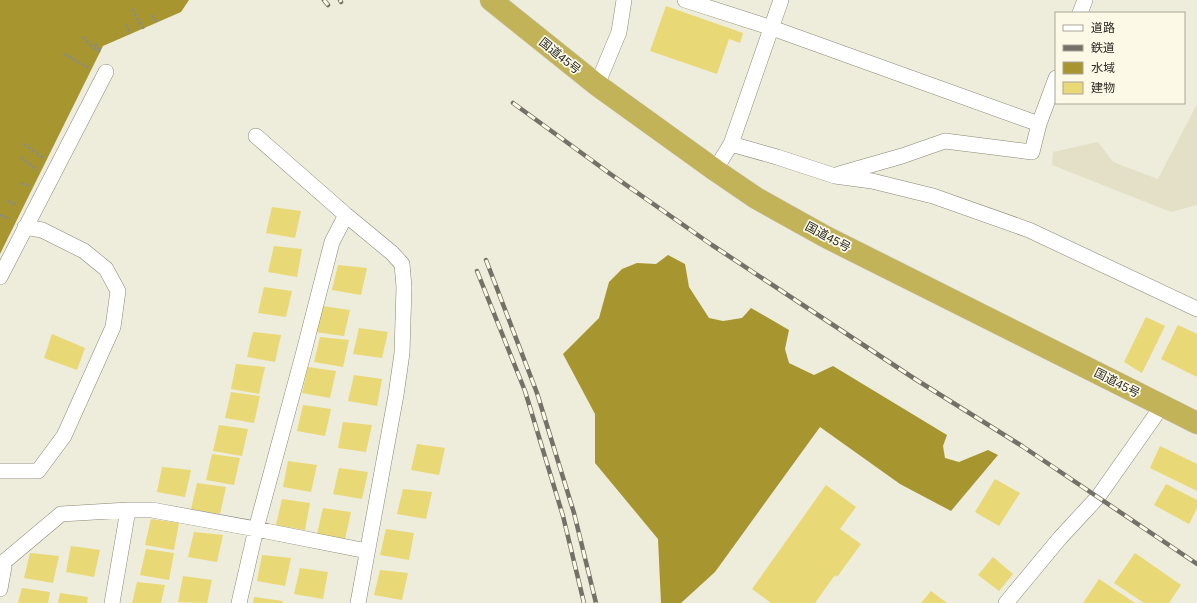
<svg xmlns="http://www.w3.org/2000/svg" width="1197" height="603" font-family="Helvetica,'Noto Sans JP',sans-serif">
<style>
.built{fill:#e4e0c8}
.water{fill:#a79630}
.building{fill:#e9d876}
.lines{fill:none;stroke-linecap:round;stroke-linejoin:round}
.street-casing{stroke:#8a8777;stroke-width:16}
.highway-casing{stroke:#d4d4d3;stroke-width:23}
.path{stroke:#8e8c80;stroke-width:2.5;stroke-dasharray:3 2;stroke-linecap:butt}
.street{stroke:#fff;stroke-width:15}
.highway{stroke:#c2b258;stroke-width:22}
.rail-casing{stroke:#747268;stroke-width:4.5}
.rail{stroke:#fcf9e7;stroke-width:3;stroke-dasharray:9;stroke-linecap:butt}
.labels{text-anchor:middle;stroke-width:3.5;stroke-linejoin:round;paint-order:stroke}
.street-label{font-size:12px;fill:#2a2923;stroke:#fcf9e7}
</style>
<rect width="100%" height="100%" fill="#eeecda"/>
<!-- built -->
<path class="built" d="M 1197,104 L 1197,205 L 1171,212 L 1052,165 L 1053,152 L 1098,142 L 1113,162 L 1158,179 Z"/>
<!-- water -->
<path class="water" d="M 0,0 L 189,0 L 181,12 L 103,46 L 0,254 Z
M 668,255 L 685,264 L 689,287 L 709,318 L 723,321 L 742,318 L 751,308 L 789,330 L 785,349 L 789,363 L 814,375 L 833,366 L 947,435 L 943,446 L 945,458 L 959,462 L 988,450 L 998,455 L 951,511 L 900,484 L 820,427 L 715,572 L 681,603 L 661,603 L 658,539 L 595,463 L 595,414 L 563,354 L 599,318 L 609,282 L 622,269 L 637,263 L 656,264 Z"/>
<!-- building -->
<path class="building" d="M 666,6 L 743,33 L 740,43 L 729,39 L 717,74 L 650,51 Z
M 272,207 L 301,211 L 295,238 L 266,233 Z
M 274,246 L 302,249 L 297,277 L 268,272 Z
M 338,265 L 367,268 L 361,295 L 332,290 Z
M 264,287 L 292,291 L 286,317 L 258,313 Z
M 322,306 L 350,310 L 344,336 L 315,332 Z
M 1146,317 L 1165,326 L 1142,373 L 1124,362 Z
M 1178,325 L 1197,334 L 1197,377 L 1161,359 Z
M 359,328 L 388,332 L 382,358 L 353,354 Z
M 253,332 L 281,335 L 275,362 L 247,357 Z
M 52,334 L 85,348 L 77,370 L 44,358 Z
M 320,337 L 349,340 L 343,367 L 314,362 Z
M 236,364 L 265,367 L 259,394 L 231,389 Z
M 308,367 L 336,371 L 330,398 L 302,393 Z
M 354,375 L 382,379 L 377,406 L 348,401 Z
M 231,392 L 260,396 L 254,423 L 225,418 Z
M 303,405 L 331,409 L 325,436 L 297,431 Z
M 343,422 L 372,425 L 366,452 L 338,448 Z
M 219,425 L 248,429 L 242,456 L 213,451 Z
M 417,444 L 445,448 L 439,475 L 411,470 Z
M 1160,446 L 1197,464 L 1197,491 L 1150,468 Z
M 212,454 L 240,458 L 234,485 L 206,480 Z
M 288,461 L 317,465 L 311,492 L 283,487 Z
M 162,467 L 191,470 L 185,497 L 157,492 Z
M 339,468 L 368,472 L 362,499 L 333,494 Z
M 995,479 L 1020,493 L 999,526 L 975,512 Z
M 197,483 L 226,487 L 220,514 L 191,509 Z
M 1166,484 L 1197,500 L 1197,508 L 1189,524 L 1154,505 Z
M 826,485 L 856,507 L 840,529 L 861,544 L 837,577 L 835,575 L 815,603 L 771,603 L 752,589 Z
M 403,489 L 432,492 L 426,519 L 397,514 Z
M 282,499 L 310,503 L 305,530 L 276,525 Z
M 323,508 L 351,512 L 345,539 L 317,534 Z
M 151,519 L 179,523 L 174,550 L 145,545 Z
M 386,529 L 414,533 L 409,560 L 380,555 Z
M 194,532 L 223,535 L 217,562 L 188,557 Z
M 71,546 L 100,550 L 94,577 L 66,572 Z
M 146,549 L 174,553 L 169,580 L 140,575 Z
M 30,553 L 59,556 L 53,583 L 24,578 Z
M 1135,553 L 1181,585 L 1169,603 L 1144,603 L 1114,583 Z
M 262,555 L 291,558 L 285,586 L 257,581 Z
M 993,557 L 1013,574 L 999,591 L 978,575 Z
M 300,568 L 328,572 L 323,599 L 294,594 Z
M 380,570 L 408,573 L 402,600 L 374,595 Z
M 183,576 L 212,580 L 207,603 L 178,602 Z
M 1099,579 L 1135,603 L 1083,603 Z
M 137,582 L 165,585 L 161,603 L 132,603 Z
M 22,588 L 50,592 L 48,603 L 18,603 Z
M 931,591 L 947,603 L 921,603 Z
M 60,593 L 88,597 L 87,603 L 58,603 Z
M 254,597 L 283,601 L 282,603 L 253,603 Z"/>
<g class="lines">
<defs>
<path id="street" d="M 685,0 L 772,28 L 1039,124 L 1056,78
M 1080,13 L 1085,0
M 597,85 L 619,32 L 624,0
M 256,136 L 346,215 L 392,253 L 402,264 L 404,287 L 402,353 L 396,395 L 358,603
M 731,144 L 781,0
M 715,170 L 731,144 L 777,157 L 835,176 L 872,181 L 933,196 L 1029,230 L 1197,309
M 839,174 L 902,156 L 945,141 L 1032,152 L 1039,124
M 0,277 L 106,72
M 0,471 L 38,471 L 64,436 L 113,327 L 118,291 L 106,269 L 84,251 L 42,230 L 25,227
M 0,569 L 5,561 L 61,514 L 128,510 L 152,510 L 256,529 L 367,551
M 0,589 L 5,561
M 112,603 L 128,510
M 239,603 L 256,529 L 303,355 L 332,242 L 346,215
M 1006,603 L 1060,538 L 1098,497 L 1162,406"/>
<path id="highway" d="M 491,0 L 597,85 L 715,170 L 756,198 L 826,237 L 1197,423"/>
</defs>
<!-- street casing -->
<use href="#street" class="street-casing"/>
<!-- highway casing -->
<use href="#highway" class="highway-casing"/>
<!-- path -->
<path class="path" d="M 132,9 L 138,20 L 144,29
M 152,15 L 157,23
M 126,24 L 130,34
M 83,37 L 90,45 L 100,52
M 95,44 L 101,50
M 64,54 L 89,68
M 24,144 L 43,158
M 21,157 L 37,170
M 21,183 L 29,186
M 8,201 L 17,205
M 0,215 L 10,219"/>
<!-- street -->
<use href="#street" class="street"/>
<!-- highway -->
<use href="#highway" class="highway"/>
<defs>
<path id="rail" d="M 324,0 L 328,5
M 340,0 L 341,2
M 513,103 L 609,173 L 712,245 L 915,379 L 1022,446 L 1197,564
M 486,260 L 537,393 L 574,513 L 596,603
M 477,271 L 525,391 L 563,516 L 584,603"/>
</defs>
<!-- rail casing -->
<use href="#rail" class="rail-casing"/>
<!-- rail -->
<use href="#rail" class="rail"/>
</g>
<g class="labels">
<!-- street labels -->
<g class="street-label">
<text transform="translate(560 56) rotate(39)" y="4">国道45号</text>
<text transform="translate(828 237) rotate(28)" y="4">国道45号</text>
<text transform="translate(1117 383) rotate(27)" y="4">国道45号</text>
</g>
</g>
<!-- legend -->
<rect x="1055" y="12" width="130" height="92" fill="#fcf9e7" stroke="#a8a699"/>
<rect x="1063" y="25" width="20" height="6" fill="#ffffff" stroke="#a8a699"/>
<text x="1091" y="32" font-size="12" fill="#2a2923">道路</text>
<rect x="1063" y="45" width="20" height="6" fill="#747268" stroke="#a8a699"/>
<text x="1091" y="52" font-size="12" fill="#2a2923">鉄道</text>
<rect x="1063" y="62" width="20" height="12" fill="#a79630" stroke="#a8a699"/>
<text x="1091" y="72" font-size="12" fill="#2a2923">水域</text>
<rect x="1063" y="82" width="20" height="12" fill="#e9d876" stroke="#a8a699"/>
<text x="1091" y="92" font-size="12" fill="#2a2923">建物</text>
</svg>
